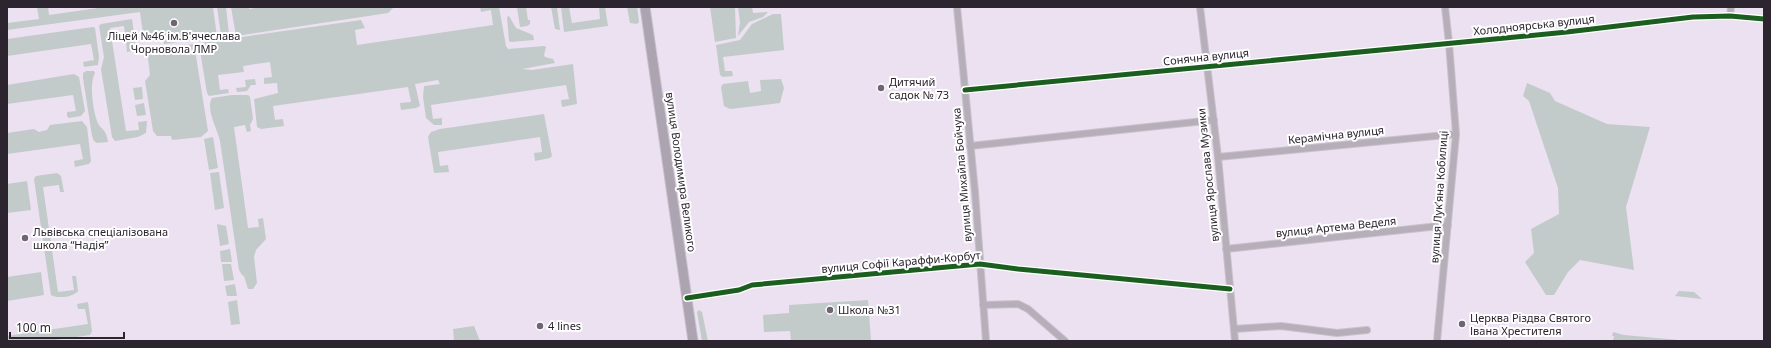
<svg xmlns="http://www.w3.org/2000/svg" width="1771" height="348" font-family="'Noto Sans',sans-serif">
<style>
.green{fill:#c3caca}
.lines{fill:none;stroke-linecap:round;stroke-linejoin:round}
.street-casing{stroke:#c9c1cc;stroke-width:8}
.secondary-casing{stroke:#c9c1cc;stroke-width:11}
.street{stroke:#b6afba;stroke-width:6}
.secondary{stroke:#aca5b1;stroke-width:9}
.cycleway-casing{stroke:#fff;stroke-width:8}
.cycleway{stroke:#1b5e20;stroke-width:5}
.poi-dot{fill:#6f6673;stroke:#fff;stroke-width:1.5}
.labels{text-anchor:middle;stroke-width:4;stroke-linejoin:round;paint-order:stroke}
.street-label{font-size:11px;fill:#2c242f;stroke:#fff}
.poi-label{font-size:11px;fill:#2c242f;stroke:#fff;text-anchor:start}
</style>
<rect width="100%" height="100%" fill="#ece1f1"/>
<!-- green -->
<path class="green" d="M 37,7 L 48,7 L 49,15 L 105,7 L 213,7 L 217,37 L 164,44 L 163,36 L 150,38 L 149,33 L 143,34 L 140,12 L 7,30 L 7,23 L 39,19 Z
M 217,7 L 226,7 L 229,34 L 221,35 Z
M 231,7 L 249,7 L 249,9 L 263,7 L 393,7 L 393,8 L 388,13 L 236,36 Z
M 480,7 L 499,7 L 506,46 L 508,49 L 544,46 L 546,47 L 544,55 L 545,57 L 553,59 L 555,63 L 522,69 L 532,70 L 573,64 L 577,104 L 562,107 L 561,100 L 569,99 L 566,85 L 431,105 L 433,119 L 442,118 L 442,125 L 434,125 L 426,118 L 423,97 L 424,86 L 440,84 L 438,80 L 415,84 L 420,106 L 416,108 L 401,110 L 400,103 L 411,102 L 408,87 L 273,106 L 275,120 L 283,119 L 284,126 L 261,129 L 257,127 L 254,99 L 278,93 L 277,83 L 264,84 L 264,78 L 272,77 L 270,62 L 243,66 L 244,72 L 218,75 L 220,90 L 228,89 L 229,93 L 209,96 L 207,93 L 199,45 L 200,43 L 361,20 L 365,28 L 355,30 L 357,45 L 493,25 L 491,10 L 481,12 Z
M 517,7 L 526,7 L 528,20 L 530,20 L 530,24 L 527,26 L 520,27 Z
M 551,7 L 557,7 L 560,30 L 555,29 Z
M 561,7 L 569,7 L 572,23 L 600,19 L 599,7 L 605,7 L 608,26 L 564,32 Z
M 627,7 L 637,7 L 639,22 L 637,24 L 630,23 Z
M 710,7 L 735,7 L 736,38 L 715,42 Z
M 738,7 L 752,7 L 753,13 L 768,12 L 763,17 L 749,22 L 738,36 L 740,22 Z
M 773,14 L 781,14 L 784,50 L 723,57 L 725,71 L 732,71 L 733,76 L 723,77 L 720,75 L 716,45 L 740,40 L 752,24 Z
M 509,16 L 516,28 L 533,35 L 534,40 L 511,42 L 509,41 L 507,17 Z
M 132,19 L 134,33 L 125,34 L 124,26 L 110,28 L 126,131 L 139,130 L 138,122 L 147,121 L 146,133 L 138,137 L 115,141 L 112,137 L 101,69 L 104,57 L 99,26 L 101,24 Z
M 93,27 L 95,28 L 99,57 L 98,65 L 84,67 L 83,62 L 94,60 L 91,44 L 7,56 L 7,39 Z
M 135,39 L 136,50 L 127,52 L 126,40 Z
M 194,44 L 208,131 L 201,137 L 172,140 L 171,136 L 157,136 L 153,131 L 145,81 L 150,75 L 147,51 Z
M 86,71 L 94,71 L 95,73 C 89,83 93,110 97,121 C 100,130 106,127 108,142 L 97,143 L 94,141 L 92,136 L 83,78 L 83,73 Z
M 74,74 L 79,77 L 85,111 L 81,116 L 69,118 L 67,116 L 67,112 L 76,111 L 73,95 L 7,104 L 7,85 Z
M 255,79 L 256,85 L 251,85 L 247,91 L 237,92 L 236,88 L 246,87 L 245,80 Z
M 781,79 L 784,88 L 780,103 L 730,109 L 724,106 L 721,87 L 723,84 L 748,81 L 750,93 L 761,91 L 760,80 Z
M 1527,83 L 1550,93 L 1555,101 L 1607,124 L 1650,127 L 1626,207 L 1634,270 L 1580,260 L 1568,272 L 1554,295 L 1546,295 L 1525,262 L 1534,253 L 1531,229 L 1559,214 L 1558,188 L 1529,101 L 1523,96 Z
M 142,87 L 143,99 L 135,100 L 133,88 Z
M 232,95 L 248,95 L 250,97 L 253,119 L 250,125 L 251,131 L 247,132 L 245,125 L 234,127 L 248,228 L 259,227 L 258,219 L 263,218 L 266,239 L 256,250 L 254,257 L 257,283 L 253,289 L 248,289 L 244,276 L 242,275 L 239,270 L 220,141 C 218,130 205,109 212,98 Z
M 144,103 L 146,115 L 137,116 L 135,105 Z
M 544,114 L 552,156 L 550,158 L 535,161 L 534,153 L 542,152 L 540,137 L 438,152 L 440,166 L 448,165 L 449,172 L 434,173 L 428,137 L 431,132 L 440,129 Z
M 82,121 L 87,127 L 91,161 L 89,164 L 75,167 L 74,161 L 83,159 L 80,144 L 7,154 L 7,133 L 34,129 L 39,132 L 47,130 L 50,125 Z
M 213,137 L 218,168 L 209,170 L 204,139 Z
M 219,172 L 224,208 L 215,210 L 210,173 Z
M 57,173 L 61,176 L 64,192 L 60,192 L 59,185 L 43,187 L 58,292 L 74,290 L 72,276 L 76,276 L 78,291 C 74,297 57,299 51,295 L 50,289 L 34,179 L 36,176 Z
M 27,181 L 31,210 L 7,213 L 7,184 Z
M 217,224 L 226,226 L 229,244 L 220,246 Z
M 230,249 L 232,262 L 221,262 L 220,251 Z
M 222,264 L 231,264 L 234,280 L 224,281 Z
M 41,272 L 44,295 L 7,301 L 7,277 Z
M 235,284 L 237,296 L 227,296 L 225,286 Z
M 1679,291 L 1694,292 L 1702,299 L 1675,296 Z
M 237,300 L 240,324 L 231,325 L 228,302 Z
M 868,300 L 871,341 L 791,341 L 790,331 L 764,332 L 763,315 L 789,313 L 789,305 Z
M 88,302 L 92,331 L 90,335 L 49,341 L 7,341 L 7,336 L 88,324 L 85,309 L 78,309 L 77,304 Z
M 699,310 L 702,312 L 708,341 L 702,341 L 697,312 Z
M 474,326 L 480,341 L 454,341 L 453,329 Z
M 1613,332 L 1624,335 L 1690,341 L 1613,341 L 1614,336 L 1612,336 L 1611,341 Z"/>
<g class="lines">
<defs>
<path id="street" d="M 957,7 L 975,192 L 986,341
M 1200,7 L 1218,157 L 1235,341
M 1730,16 L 1731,7
M 965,90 L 1567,32 L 1693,17 L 1730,16 L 1764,19
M 970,146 L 1214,120
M 1218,157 L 1456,134
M 1226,249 L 1448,225
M 687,298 L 739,290 L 752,285 L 980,264 L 1018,269 L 1230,289
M 983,305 L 1018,304 L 1028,309 L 1065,341
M 1234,329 L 1281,326 L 1337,333 L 1367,330
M 1437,341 L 1456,134 L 1449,43 L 1445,7"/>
<path id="secondary" d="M 645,7 L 693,341"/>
</defs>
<!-- street casing -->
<use href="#street" class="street-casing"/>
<!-- secondary casing -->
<use href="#secondary" class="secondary-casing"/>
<!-- street -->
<use href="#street" class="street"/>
<!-- secondary -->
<use href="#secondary" class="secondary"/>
<defs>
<path id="cycleway" d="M 965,90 L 1567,32 L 1693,17 L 1730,16 L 1764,19
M 687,298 L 739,290 L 752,285 L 980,264 L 1018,269 L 1230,289"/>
</defs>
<!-- cycleway casing -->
<use href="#cycleway" class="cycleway-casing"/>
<!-- cycleway -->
<use href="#cycleway" class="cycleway"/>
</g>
<!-- markers -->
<g class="poi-dot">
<circle cx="174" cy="23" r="4"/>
<circle cx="881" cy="88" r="4"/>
<circle cx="25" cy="238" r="4"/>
<circle cx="830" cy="310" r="4"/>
<circle cx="1462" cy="324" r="4"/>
<circle cx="540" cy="326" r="4"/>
</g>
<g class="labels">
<!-- street labels -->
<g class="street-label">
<text transform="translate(1534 25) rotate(-6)" y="4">Холодноярська вулиця</text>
<text transform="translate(1206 57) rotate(-6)" y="4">Сонячна вулиця</text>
<text transform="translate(1336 135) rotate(-6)" y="4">Керамічна вулиця</text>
<text transform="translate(681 172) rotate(82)" y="4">вулиця Володимира Великого</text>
<text transform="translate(962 175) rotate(-95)" y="4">вулиця Михайла Бойчука</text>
<text transform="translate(1208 175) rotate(-96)" y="4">вулиця Ярослава Музики</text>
<text transform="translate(1439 197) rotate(-86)" y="4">вулиця Лукʼяна Кобилиці</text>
<text transform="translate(1336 227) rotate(-6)" y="4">вулиця Артема Веделя</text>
<text transform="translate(901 262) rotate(-5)" y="4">вулиця Софії Караффи-Корбут</text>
</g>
<!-- poi labels -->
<g class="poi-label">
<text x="174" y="40" text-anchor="middle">Ліцей №46 ім.В'ячеслава<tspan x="174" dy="13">Чорновола ЛМР</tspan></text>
<text x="889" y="86">Дитячий<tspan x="889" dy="13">садок № 73</tspan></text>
<text x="33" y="236">Львівська спеціалізована<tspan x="33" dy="13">школа “Надія”</tspan></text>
<text x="838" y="314">Школа №31</text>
<text x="1470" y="322">Церква Різдва Святого<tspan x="1470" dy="13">Івана Хрестителя</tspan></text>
<text x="548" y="330">4 lines</text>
</g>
</g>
<!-- border -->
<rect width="1771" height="348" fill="none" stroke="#2c242f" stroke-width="16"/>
<!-- scale -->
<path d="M10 332v6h114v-6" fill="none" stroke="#2c242f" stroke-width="2"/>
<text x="16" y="332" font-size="12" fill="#2c242f" stroke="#ffffff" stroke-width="3" paint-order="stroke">100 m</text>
</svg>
